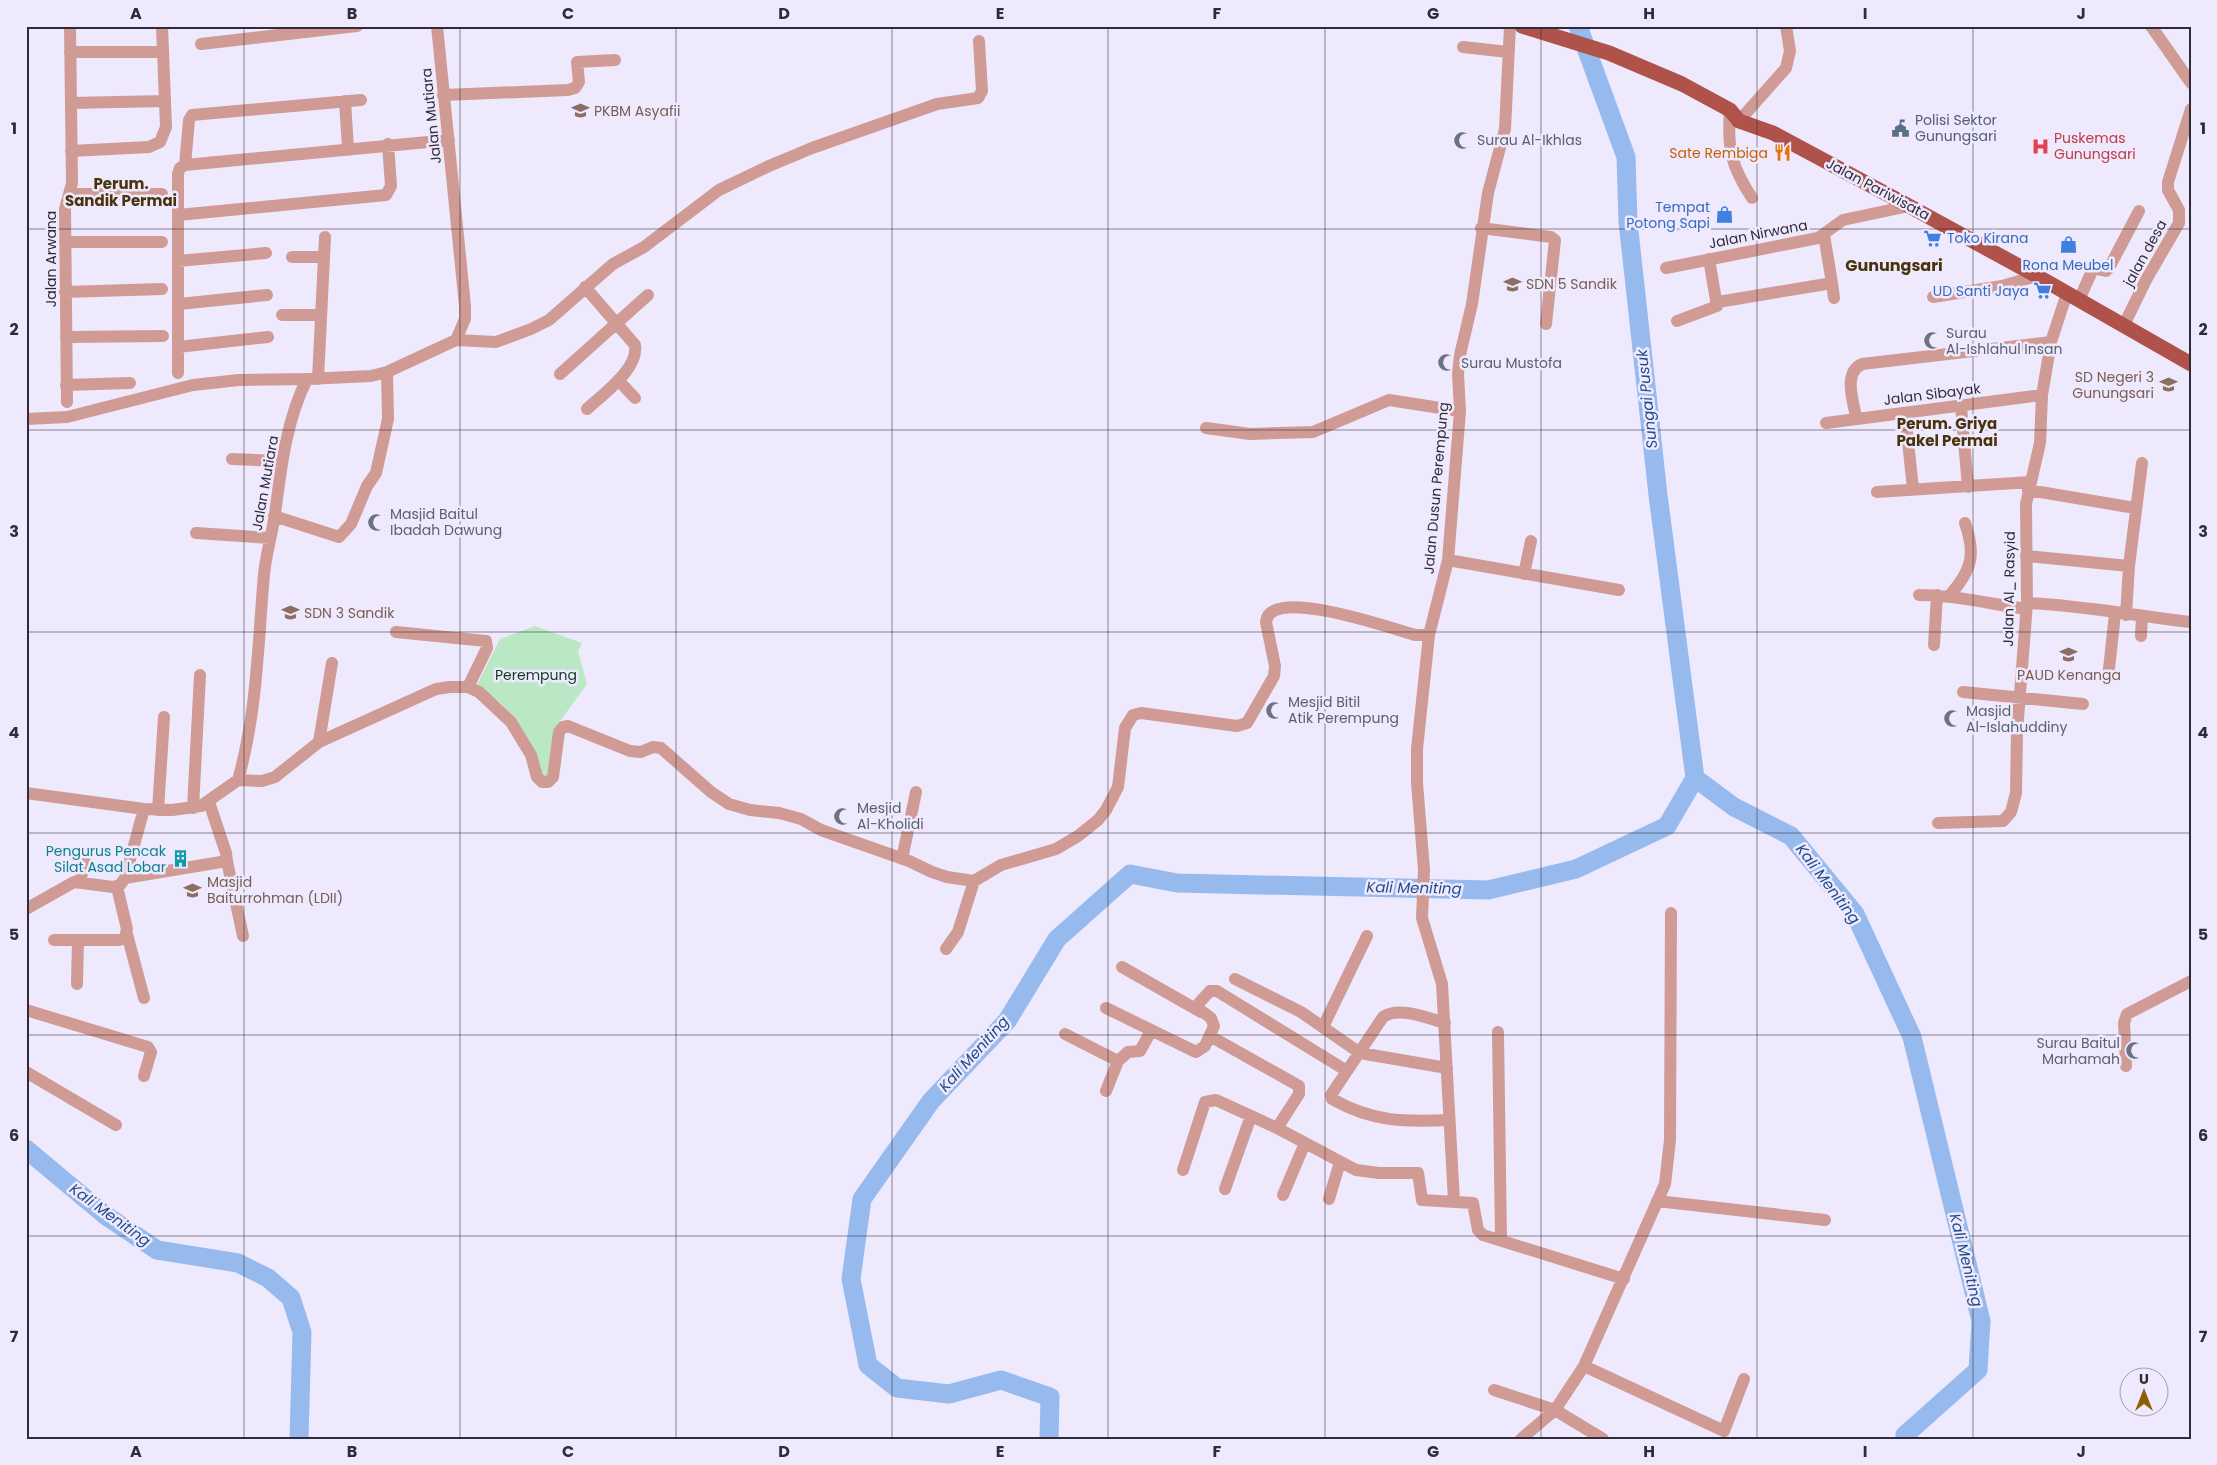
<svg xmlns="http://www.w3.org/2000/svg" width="2217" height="1465" font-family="Poppins,sans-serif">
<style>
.green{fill:#bae8c5}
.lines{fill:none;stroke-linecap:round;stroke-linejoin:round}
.river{stroke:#96baee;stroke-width:19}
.minor{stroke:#d09b94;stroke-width:12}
.major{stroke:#af524a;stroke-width:15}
.grid{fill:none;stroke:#2f2b38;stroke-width:1;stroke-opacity:0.55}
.labels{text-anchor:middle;stroke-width:5;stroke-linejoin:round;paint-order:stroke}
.education-label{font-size:14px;fill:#785e54;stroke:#efe9fe;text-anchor:start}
.street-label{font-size:14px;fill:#2f2b38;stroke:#efe9fe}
.service-label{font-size:14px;fill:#4e5e75;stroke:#efe9fe;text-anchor:start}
.health-label{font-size:14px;fill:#be3a42;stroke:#efe9fe;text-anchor:start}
.worship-label{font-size:14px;fill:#5b616d;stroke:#efe9fe;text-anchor:start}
.food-label{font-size:14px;fill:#c56008;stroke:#efe9fe;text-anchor:end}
.shop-label{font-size:14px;fill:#366cbe;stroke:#efe9fe;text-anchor:end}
.park-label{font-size:14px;fill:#0f3b20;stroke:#efe9fe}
.culture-label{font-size:14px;fill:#0d838f;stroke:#efe9fe;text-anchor:end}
.neighbourhood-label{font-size:15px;font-weight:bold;fill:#48330d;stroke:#efe9fe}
.water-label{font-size:15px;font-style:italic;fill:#1f4c8a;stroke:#efe9fe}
.quarter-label{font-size:16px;font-weight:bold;fill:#48330d;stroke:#efe9fe}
.neatline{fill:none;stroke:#2f2b38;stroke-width:2}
.grid-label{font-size:16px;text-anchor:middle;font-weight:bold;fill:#2f2b38}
</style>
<rect width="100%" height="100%" fill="#efe9fe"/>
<!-- green -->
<path class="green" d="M 535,626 L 582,643 L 578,652 L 587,684 L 555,728 L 547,777 L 543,777 C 528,733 517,712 477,685 L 500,639 Z"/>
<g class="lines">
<!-- river -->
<path class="river" d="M 1578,26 L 1626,157 L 1628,222 L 1658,495 L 1695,778
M 26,1149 L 105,1215 L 157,1250 L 238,1263 L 268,1278 L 291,1298 L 302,1332 L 299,1439
M 1049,1439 L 1050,1397 L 1001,1380 L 949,1394 L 897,1388 L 868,1365 L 851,1279 L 862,1199 L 931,1101 L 1007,1021 L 1057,939 L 1130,874 L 1177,883 L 1488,890 L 1576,869 L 1667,826 L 1695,778 L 1734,807 L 1791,836 L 1855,914 L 1912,1037 L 1981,1321 L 1978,1370 L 1905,1435 L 1906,1439"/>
<!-- minor -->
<path class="minor" d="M 2151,26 L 2191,83
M 201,44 L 357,26
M 1463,47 L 1508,52
M 70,52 L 162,52
M 443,95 L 568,90 L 575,88 L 579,82 L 577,62 L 615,60
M 345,101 L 348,148
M 71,103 L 165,101
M 1730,110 C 1727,148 1731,166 1752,198
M 1739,121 L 1786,68 L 1790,51 L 1786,26
M 71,151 L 149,147 L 160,142 L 166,127 L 162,26
M 185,165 L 189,120 L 192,115 L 361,100
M 69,194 L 162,194
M 178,215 L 386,195 L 391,186 L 388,144
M 1481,228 L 1551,237 L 1555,240 L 1546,324
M 65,242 L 162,242
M 292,257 L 323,257
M 178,261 L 266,253
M 1666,268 L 1818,238 L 1843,220 L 1909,206
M 1832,283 L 1834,298
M 585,287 L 635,345 C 639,369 603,394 587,409
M 65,292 L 162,289
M 1933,297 L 2002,286 L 2037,276
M 2079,300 L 2092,271 L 2097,269 L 2106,271 L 2109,268 L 2139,211
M 1718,302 L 1832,283 L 1824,235
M 179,304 L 267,295
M 282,315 L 321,315
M 1677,321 L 1717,306 L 1709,259
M 2124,325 L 2146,280 L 2179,223 L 2179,210 L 2168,190 L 2168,182 L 2191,109
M 66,337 L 163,336
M 456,340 L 496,342 L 531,329 L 549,320 L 613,264 L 644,247 L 719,190 L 769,166 L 812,148 L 937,104 L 978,98 L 982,91 L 979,41
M 178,347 L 268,337
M 178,373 L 178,174 L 180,168 L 185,165 L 449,140
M 560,374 L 648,295
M 318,379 L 325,237
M 618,380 L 635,398
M 66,385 L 130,383
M 67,402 L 65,209 L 72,183 L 70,26
M 1961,406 L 1968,487
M 1905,413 L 1913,489
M 1856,417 C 1853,400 1843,373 1862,364 L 2051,342
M 26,419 L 67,417 L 193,385 L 239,380 L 307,379
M 1826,423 L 2042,395
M 1206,428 L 1250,434 L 1313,432 L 1389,400 L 1460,411
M 232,459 L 281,461
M 2028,490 L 2135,508
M 1877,492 L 2030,482
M 274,516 L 339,537 L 351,524 L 367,486 L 376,473 L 388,419 L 387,372
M 196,533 L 270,538
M 2026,556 L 2129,566
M 1448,560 L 1619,590
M 1524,574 L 1531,541
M 1919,595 C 1955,595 1990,604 2026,609
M 1950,595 C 1972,570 1976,554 1965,523
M 2027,603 C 2081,605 2136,616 2191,622
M 2126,615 L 2129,566 L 2142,463
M 396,632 L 486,641 L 487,648 L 468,687
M 1429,635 L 1417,749 L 1417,783 L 1424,870 L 1422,918 L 1442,984 L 1454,1201
M 2141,636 L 2142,617
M 1934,645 L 1937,595
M 2108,678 L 2115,614
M 1963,692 L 2083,704
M 319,742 L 332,663
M 238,780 L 262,781 L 275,777 L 319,742 L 436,689 L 450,687 L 468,687 L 479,692 L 511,722 L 531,755 L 537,777 L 542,782 L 548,782 L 553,777 L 559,732 L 563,727 L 568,726 L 630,751 L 641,752 L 653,747 L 661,748 L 711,792 L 729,804 L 750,810 L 779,813 L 801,819 L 821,830 L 909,861 L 932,872 L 947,877 L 974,881 L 1001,865 L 1056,849 L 1078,836 L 1098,820 L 1106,810 L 1118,787 L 1125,728 L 1133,715 L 1141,713 L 1237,726 L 1247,723 L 1274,676 L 1275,666 L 1266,622 C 1269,585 1393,629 1415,635 L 1429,635 L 1448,560 L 1460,411 L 1458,374 L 1460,355 L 1472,304 L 1488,193 L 1505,129 L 1510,26
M 26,793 L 144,809
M 193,808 L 200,675
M 158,810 L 164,717
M 1938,823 L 2003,821 L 2011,812 L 2016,793 L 2017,732 L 2027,603 L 2026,504 L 2040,443 L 2042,395 L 2051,342 L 2067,293
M 902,859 L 916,792
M 227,861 L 243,936
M 125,878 L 227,861 L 226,853 L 209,802
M 79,882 L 86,863
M 26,909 L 74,882 L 113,887 L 120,885 L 125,878 L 144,809 L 172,810 L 201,806 L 238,780 C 257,713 258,644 264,574 C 266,554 272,534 275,514 C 281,468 286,421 307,379 L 371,376 L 387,372 L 456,340 L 465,319 L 465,306 L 437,26
M 127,934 L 144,998
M 54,940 L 119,940 L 125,938 L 127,929 L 117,887
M 946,949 L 958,932 L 974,881
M 1122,967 L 1201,1012
M 1235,979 L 1301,1012 L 1360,1053 L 1447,1068
M 77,984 L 78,940
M 1106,1008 L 1196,1052 L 1205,1046 L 1214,1026 L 1211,1018 L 1199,1009 L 1199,1003 L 1210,991 L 1217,991 L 1347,1071
M 26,1010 L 148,1047 L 151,1052 L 144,1076
M 1445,1023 C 1427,1018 1399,1006 1383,1017 L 1331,1095 L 1332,1099 C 1373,1122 1403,1122 1449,1120
M 1323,1027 L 1367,936
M 1498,1032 L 1501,1239
M 1065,1034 L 1118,1061
M 1210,1036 L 1299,1086 L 1299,1094 L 1277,1128
M 2126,1066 L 2124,1023 L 2127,1014 L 2191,981
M 26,1072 L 116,1125
M 1106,1091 L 1118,1061 L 1128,1052 L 1140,1051 L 1151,1031
M 1183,1170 L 1205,1102 L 1216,1100 L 1277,1128 L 1356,1170 L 1379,1173 L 1418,1173 L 1422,1200 L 1473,1203 L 1478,1230 L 1483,1235 L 1624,1279
M 1225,1189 L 1251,1116
M 1283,1195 L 1305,1143
M 1329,1199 L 1340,1162
M 1657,1201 L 1825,1220
M 1584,1366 L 1724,1431 L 1744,1379
M 1494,1390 L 1555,1410 L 1603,1439
M 1521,1439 L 1555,1410 L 1584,1366 L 1665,1184 L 1670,1140 L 1671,913"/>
<!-- major -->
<path class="major" d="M 1522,26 L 1609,53 L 1682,84 L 1730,110 L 1739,121 L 1773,133 L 1909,206 L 2037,276 L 2191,364"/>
</g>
<!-- grid -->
<path class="grid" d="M 244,26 L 244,1439M 460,26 L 460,1439M 676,26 L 676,1439M 892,26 L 892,1439M 1108,26 L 1108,1439M 1325,26 L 1325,1439M 1541,26 L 1541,1439M 1757,26 L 1757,1439M 1973,26 L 1973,1439M 26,229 L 2191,229M 26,430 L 2191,430M 26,632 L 2191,632M 26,833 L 2191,833M 26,1035 L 2191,1035M 26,1236 L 2191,1236"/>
<!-- icons -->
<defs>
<symbol id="school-bare" viewBox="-9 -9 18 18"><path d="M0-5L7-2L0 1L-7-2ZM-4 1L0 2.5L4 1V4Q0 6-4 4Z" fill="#8d6e63" stroke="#efe9fe" stroke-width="2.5" paint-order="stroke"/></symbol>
<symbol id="civic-bare" viewBox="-9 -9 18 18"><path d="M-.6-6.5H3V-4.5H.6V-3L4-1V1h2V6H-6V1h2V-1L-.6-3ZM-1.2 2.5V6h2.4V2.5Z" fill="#5c6f8a" stroke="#efe9fe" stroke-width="2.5" paint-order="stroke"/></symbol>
<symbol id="mosque-bare" viewBox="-9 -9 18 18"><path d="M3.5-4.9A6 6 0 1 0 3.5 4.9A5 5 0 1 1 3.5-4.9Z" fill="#6b7280" stroke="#efe9fe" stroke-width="2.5" paint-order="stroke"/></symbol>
<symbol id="hospital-bare" viewBox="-9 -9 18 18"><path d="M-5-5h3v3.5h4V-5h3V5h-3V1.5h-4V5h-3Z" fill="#e0444e" stroke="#efe9fe" stroke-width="2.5" paint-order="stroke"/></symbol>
<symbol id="restaurant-bare" viewBox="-9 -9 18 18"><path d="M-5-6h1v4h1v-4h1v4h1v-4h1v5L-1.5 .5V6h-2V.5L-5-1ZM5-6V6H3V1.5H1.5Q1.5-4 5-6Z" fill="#e8710a" stroke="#efe9fe" stroke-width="2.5" paint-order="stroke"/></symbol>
<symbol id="shop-bare" viewBox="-9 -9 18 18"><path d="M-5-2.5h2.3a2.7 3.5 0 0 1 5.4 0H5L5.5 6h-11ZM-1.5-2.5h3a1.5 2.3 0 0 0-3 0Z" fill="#3f7fe0" stroke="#efe9fe" stroke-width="2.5" paint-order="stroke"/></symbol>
<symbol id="supermarket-bare" viewBox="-9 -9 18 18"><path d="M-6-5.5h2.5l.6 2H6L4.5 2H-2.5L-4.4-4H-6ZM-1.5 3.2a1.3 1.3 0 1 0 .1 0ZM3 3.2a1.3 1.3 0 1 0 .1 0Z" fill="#3f7fe0" stroke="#efe9fe" stroke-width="2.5" paint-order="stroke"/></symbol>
<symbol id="building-bare" viewBox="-9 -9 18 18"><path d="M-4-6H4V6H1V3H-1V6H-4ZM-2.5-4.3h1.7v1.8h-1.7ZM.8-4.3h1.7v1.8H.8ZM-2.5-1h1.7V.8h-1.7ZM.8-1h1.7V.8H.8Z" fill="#0f9aa8" stroke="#efe9fe" stroke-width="2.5" paint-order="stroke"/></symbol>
</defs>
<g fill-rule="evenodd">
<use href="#school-bare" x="568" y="98" width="25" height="25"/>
<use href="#civic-bare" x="1888" y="116" width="25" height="25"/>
<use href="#mosque-bare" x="1450" y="128" width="25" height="25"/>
<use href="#hospital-bare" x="2028" y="134" width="25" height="25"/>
<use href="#restaurant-bare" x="1770" y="140" width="25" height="25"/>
<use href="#shop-bare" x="1712" y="202" width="25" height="25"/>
<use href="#supermarket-bare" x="1920" y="226" width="25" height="25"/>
<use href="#shop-bare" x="2056" y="232" width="25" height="25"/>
<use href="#school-bare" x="1500" y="272" width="25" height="25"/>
<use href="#supermarket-bare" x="2030" y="278" width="25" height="25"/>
<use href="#mosque-bare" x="1920" y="328" width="25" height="25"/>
<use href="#mosque-bare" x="1434" y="350" width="25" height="25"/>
<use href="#school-bare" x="2156" y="372" width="25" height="25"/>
<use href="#mosque-bare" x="364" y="510" width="25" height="25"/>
<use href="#school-bare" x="278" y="600" width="25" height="25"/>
<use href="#school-bare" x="2056" y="642" width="25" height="25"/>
<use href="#mosque-bare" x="1262" y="698" width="25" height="25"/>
<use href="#mosque-bare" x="1940" y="706" width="25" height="25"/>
<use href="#mosque-bare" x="830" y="804" width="25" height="25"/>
<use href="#building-bare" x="168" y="846" width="25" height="25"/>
<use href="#school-bare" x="180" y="878" width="25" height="25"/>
<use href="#mosque-bare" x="2122" y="1038" width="25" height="25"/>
</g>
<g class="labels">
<!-- education labels -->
<g class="education-label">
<text x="594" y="116">PKBM Asyafii</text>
<text x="1526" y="289">SDN 5 Sandik</text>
<text x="2154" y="382" text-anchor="end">SD Negeri 3<tspan x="2154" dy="16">Gunungsari</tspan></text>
<text x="304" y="618">SDN 3 Sandik</text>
<text x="2069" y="680" text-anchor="middle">PAUD Kenanga</text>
<text x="207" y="887">Masjid<tspan x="207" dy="16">Baiturrohman (LDII)</tspan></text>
</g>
<!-- street labels -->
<g class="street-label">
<text transform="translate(431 116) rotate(-96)" y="5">Jalan Mutiara</text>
<text transform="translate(1878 189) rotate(28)" y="5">Jalan Pariwisata</text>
<text transform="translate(1758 234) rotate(-11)" y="5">Jalan Nirwana</text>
<text transform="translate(2145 253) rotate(-61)" y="5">jalan desa</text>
<text transform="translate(51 259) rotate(-90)" y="5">Jalan Arwana</text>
<text transform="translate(1932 394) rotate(-7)" y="5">Jalan Sibayak</text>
<text transform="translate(265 483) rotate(-80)" y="5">Jalan Mutiara</text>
<text transform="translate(1436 488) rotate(-85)" y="5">Jalan Dusun Perempung</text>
<text transform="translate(2009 589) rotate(-89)" y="5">Jalan Al_ Rasyid</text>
</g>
<!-- service labels -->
<g class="service-label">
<text x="1915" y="125">Polisi Sektor<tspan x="1915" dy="16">Gunungsari</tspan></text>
</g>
<!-- health labels -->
<g class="health-label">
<text x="2054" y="143">Puskemas<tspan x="2054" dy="16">Gunungsari</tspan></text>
</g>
<!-- worship labels -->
<g class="worship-label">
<text x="1477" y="145">Surau Al-Ikhlas</text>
<text x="1946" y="338">Surau<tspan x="1946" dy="16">Al-Ishlahul Insan</tspan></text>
<text x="1461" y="368">Surau Mustofa</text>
<text x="390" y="519">Masjid Baitul<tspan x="390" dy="16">Ibadah Dawung</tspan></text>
<text x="1288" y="707">Mesjid Bitil<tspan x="1288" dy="16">Atik Perempung</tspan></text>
<text x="1966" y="716">Masjid<tspan x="1966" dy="16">Al-Islahuddiny</tspan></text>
<text x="857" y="813">Mesjid<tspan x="857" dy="16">Al-Kholidi</tspan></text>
<text x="2120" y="1048" text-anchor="end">Surau Baitul<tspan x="2120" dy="16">Marhamah</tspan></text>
</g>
<!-- food labels -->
<g class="food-label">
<text x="1768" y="158">Sate Rembiga</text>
</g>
<!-- shop labels -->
<g class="shop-label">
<text x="1710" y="212">Tempat<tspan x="1710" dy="16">Potong Sapi</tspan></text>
<text x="1947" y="243" text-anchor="start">Toko Kirana</text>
<text x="2068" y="270" text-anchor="middle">Rona Meubel</text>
<text x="2029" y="296">UD Santi Jaya</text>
</g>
<!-- park labels -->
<g class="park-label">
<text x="536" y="680">Perempung</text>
</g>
<!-- culture labels -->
<g class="culture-label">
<text x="166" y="856">Pengurus Pencak<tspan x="166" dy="16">Silat Asad Lobar</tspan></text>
</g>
<!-- neighbourhood labels -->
<g class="neighbourhood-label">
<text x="121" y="189">Perum.<tspan x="121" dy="17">Sandik Permai</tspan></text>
<text x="1947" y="429">Perum. Griya<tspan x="1947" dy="17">Pakel Permai</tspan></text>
</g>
<!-- water labels -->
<g class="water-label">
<text transform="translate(1647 399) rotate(-96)" y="5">Sungai Pusuk</text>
<text transform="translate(1828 884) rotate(53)" y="5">Kali Meniting</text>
<text transform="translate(1414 888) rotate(1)" y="5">Kali Meniting</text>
<text transform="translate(974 1054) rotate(-48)" y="5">Kali Meniting</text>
<text transform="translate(110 1215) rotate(36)" y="5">Kali Meniting</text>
<text transform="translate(1966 1260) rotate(76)" y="5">Kali Meniting</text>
</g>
<!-- quarter labels -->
<g class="quarter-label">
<text x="1894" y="271">Gunungsari</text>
</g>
</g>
<!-- border -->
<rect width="2217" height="1465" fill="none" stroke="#efe9fe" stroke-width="55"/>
<!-- north arrow -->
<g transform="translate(2144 1392)"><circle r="24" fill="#efe9fe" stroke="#a29daf"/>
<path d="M0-4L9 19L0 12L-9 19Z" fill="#8c6103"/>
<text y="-8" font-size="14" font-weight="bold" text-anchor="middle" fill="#2f2b38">U</text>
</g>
<rect x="28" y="28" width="2162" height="1410" class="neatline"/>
<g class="grid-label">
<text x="136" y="19">A</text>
<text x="352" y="19">B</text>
<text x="568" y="19">C</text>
<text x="784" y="19">D</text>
<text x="1000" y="19">E</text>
<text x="1217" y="19">F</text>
<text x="1433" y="19">G</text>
<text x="1649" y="19">H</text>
<text x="1865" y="19">I</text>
<text x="2081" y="19">J</text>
<text x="14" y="134">1</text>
<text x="2203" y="134">1</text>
<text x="14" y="335">2</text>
<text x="2203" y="335">2</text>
<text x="14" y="537">3</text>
<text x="2203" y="537">3</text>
<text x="14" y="738">4</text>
<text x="2203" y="738">4</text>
<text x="14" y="940">5</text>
<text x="2203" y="940">5</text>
<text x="14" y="1141">6</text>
<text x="2203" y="1141">6</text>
<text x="14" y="1342">7</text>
<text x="2203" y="1342">7</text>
<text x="136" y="1457">A</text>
<text x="352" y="1457">B</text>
<text x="568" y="1457">C</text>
<text x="784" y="1457">D</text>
<text x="1000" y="1457">E</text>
<text x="1217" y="1457">F</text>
<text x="1433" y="1457">G</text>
<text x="1649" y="1457">H</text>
<text x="1865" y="1457">I</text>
<text x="2081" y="1457">J</text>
</g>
</svg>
